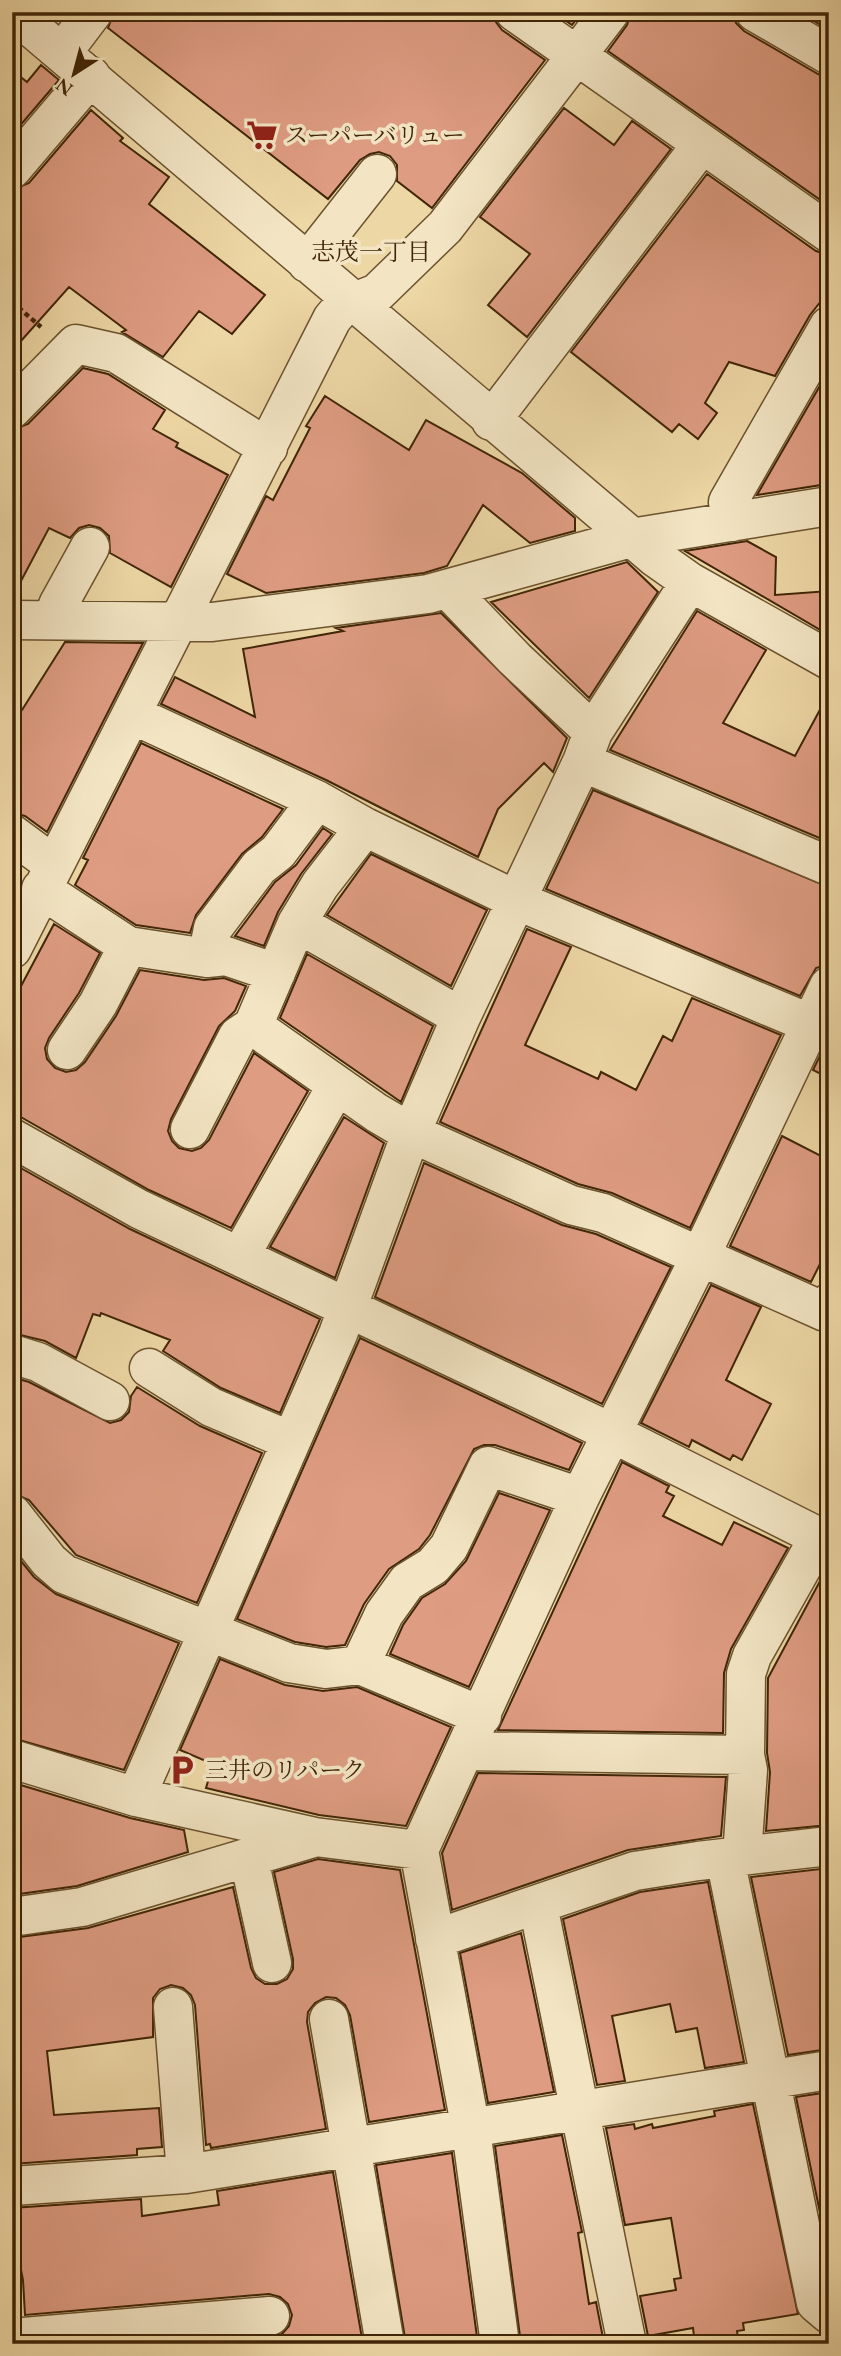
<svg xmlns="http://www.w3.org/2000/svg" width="841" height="2356" font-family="'EB Garamond','Noto Serif JP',serif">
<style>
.building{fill:#de9c82;stroke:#402507;stroke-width:2}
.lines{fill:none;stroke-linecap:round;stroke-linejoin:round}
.minor-casing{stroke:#6b522e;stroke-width:41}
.path{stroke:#402507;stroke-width:4.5;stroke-dasharray:5 3.5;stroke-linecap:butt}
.minor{stroke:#f3e5c4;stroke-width:38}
.labels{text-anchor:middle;stroke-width:7;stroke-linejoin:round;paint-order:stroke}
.poi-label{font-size:23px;fill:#402507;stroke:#f3e5c4;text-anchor:start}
.neighbourhood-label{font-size:24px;fill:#402507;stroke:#f3e5c4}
</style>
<rect width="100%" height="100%" fill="#edd7a5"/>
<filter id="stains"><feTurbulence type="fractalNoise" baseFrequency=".00286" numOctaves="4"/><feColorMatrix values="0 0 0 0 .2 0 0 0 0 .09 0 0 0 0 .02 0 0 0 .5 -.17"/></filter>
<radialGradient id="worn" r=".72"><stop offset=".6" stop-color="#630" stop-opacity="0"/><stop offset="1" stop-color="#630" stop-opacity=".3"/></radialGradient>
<!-- building -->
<path class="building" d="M 114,12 L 494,12 L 496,22 L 502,30 L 545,60 L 432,208 L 397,181 L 397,165 L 390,156 L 379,152 L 370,154 L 360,160 L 328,199 L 108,28 Z
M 553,12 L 582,12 L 572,25 Z
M 631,12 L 733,12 L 736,23 L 744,31 L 818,74 L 829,77 L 829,206 L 608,51 L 627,25 Z
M 799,12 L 829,12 L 829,30 Z
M 41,65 L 59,80 L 12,135 L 12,70 L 27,82 Z
M 564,108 L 614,145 L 632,121 L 671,149 L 527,337 L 488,305 L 530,254 L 480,217 Z
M 91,110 L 123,138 L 120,141 L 169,177 L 149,204 L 265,295 L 232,334 L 199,311 L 163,357 L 122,332 L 126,330 L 69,287 L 12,351 L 12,190 L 29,183 Z
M 707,174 L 816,251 L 829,255 L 829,291 L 810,315 L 775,376 L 729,362 L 705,403 L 717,413 L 698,439 L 679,424 L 672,432 L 571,352 Z
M 83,368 L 108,374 L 165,410 L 153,429 L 178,443 L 176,447 L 228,475 L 171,587 L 110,553 L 109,536 L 100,528 L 89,525 L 79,528 L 70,538 L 49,528 L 12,598 L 12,430 L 28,424 Z
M 829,370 L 829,472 L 821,485 L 757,495 Z
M 325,396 L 409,450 L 426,420 L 522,473 L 575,518 L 575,531 L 530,543 L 483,505 L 447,566 L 424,573 L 266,593 L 227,574 L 266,496 L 273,500 L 310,428 L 306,426 Z
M 747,541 L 776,557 L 775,595 L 829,591 L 829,635 L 685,551 Z
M 627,562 L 658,592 L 589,698 L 491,602 Z
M 697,611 L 766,650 L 723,723 L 795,756 L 829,693 L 829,842 L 610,750 Z
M 441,613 L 567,738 L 553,772 L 544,763 L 498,809 L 478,857 L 326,780 L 161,704 L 175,677 L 255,717 L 243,649 L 343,631 L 336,628 Z
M 65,642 L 143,643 L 47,832 L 25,816 L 12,813 L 12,705 L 22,710 Z
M 141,743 L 283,809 L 262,837 L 242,854 L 196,915 L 190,933 L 136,925 L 75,885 L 88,860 L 83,858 Z
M 593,790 L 829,887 L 829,964 L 816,968 L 800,996 L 546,889 Z
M 323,828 L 332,834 L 301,874 L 278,912 L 264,946 L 235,936 L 275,882 L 296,865 Z
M 371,854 L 487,910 L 451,986 L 327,915 Z
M 54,924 L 100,953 L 79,993 L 49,1038 L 45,1048 L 47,1059 L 55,1068 L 66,1072 L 76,1070 L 85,1062 L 116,1016 L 140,970 L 204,980 L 224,978 L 246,986 L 235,1011 L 219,1026 L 171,1119 L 168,1131 L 172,1141 L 179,1148 L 192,1151 L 201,1148 L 209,1140 L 254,1053 L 308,1091 L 231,1228 L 149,1190 L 12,1112 L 12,1003 Z
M 527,929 L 571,947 L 525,1045 L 598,1079 L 601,1072 L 636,1090 L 663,1036 L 672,1041 L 692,998 L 781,1035 L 690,1228 L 612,1193 L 578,1184 L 440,1122 Z
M 307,954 L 433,1026 L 401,1102 L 280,1018 Z
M 829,1037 L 829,1078 L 813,1070 Z
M 344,1117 L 384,1143 L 335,1278 L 270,1247 Z
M 782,1136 L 829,1160 L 829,1246 L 811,1282 L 730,1246 Z
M 424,1163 L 562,1225 L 596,1234 L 671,1267 L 602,1404 L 375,1297 Z
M 17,1166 L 130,1229 L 320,1319 L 280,1413 L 221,1388 L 163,1351 L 170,1340 L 101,1313 L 100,1316 L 93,1314 L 76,1358 L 45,1341 L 12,1333 L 12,1178 Z
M 711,1285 L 761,1307 L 726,1380 L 771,1404 L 742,1460 L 733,1455 L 730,1460 L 692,1440 L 689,1447 L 641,1423 Z
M 360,1338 L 582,1443 L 569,1470 L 495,1445 L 484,1445 L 474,1449 L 430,1535 L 419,1549 L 389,1569 L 364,1604 L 345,1645 L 326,1647 L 295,1642 L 237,1619 Z
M 12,1377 L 29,1382 L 110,1423 L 121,1420 L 129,1412 L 131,1396 L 137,1387 L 200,1426 L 262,1453 L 197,1603 L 76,1555 L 29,1500 L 12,1493 Z
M 622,1462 L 669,1486 L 666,1492 L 674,1496 L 663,1516 L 722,1545 L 734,1522 L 788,1548 L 731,1649 L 724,1673 L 723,1733 L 498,1730 Z
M 499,1493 L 550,1510 L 469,1687 L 390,1654 L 403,1625 L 422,1598 L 445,1584 L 466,1561 Z
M 12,1550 L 34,1577 L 56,1594 L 179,1643 L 124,1770 L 12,1738 Z
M 826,1570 L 829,1572 L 829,1825 L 766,1831 L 770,1772 L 767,1753 L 768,1678 Z
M 220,1659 L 285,1685 L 323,1691 L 357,1687 L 451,1727 L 406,1826 L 319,1815 L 206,1788 L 213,1764 L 180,1750 Z
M 478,1773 L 726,1777 L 721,1836 L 628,1850 L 452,1910 L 442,1853 Z
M 14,1783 L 130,1818 L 184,1830 L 188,1852 L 77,1886 L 12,1895 Z
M 318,1859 L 400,1870 L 445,2110 L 369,2122 L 350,2015 L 345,2005 L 336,1998 L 326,1997 L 315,2003 L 308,2012 L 307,2022 L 326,2129 L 211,2148 L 210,2144 L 206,2145 L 195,2005 L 191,1995 L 183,1988 L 171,1985 L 160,1989 L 153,1998 L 153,2037 L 47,2051 L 54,2115 L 159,2108 L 162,2147 L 137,2149 L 137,2155 L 12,2164 L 12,1938 L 88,1928 L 233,1887 L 251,1968 L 256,1978 L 265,1984 L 277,1984 L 287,1979 L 293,1969 L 293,1959 L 274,1872 Z
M 829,1868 L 829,2049 L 788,2055 L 751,1877 Z
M 708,1882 L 744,2062 L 705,2068 L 697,2028 L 676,2032 L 670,2004 L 612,2016 L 625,2081 L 597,2085 L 563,1919 L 640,1892 Z
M 521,1933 L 554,2092 L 488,2103 L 460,1953 Z
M 829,2092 L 829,2256 L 796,2097 Z
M 753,2104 L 798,2314 L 743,2323 L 744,2330 L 737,2331 L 739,2344 L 695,2344 L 693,2328 L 648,2336 L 640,2296 L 676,2290 L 674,2279 L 681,2278 L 671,2218 L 625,2225 L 606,2128 L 634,2124 L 635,2129 L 652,2124 L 653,2128 L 715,2116 L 714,2111 Z
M 562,2135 L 582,2232 L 578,2233 L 589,2304 L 596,2302 L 604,2343 L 521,2344 L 495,2146 Z
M 452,2153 L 478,2344 L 406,2344 L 376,2165 Z
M 333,2172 L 363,2344 L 285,2344 L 284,2340 L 237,2344 L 237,2341 L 273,2338 L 282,2334 L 289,2326 L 292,2315 L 288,2304 L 280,2297 L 269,2294 L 25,2315 L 23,2280 L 15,2239 L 12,2239 L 12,2208 L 141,2199 L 142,2216 L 219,2205 L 217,2191 Z"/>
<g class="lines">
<defs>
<path id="minor" d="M 13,12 L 656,558 L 690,582 L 829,660
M 515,12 L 829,233
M 755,12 L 829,55
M 62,53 L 93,12
M 12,169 L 91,76
M 307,263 L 377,174
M 12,409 L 76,344 L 116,353 L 268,448
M 491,421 L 702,144
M 732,522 L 728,502 L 829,326
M 448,589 L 515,659 L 593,732
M 12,620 L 212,622 L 428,594 L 631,538 L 829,506
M 57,620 L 58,605 L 90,547
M 133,715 L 317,800 L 365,827 L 518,901 L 811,1024
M 582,762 L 829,866
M 12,834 L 54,865
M 41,889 L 128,946 L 207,958 L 226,956 L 276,973
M 297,923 L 461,1017
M 12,949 L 332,319 L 342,307 L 377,293 L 445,227 L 610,12
M 207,958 L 213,928 L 259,867 L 278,852 L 317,800
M 253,1026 L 377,1113 L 411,1133 L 571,1205 L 603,1213 L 825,1312 L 829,1303
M 67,1050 L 98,1004 L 128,946
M 190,1129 L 238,1036 L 253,1026 L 297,923 L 320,885 L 365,827
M 12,1138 L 139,1209 L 612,1433 L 829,1542
M 240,1256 L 337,1085
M 12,1354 L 38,1362 L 110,1401
M 149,1368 L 211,1407 L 291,1441
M 12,1514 L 49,1561 L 64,1574 L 289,1663 L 326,1669 L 360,1665 L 384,1614 L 407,1582 L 433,1566 L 449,1547 L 488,1466 L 580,1497
M 360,1665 L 482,1716
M 466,1751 L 745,1755 L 746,1674 L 752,1656 L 819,1537
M 12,1759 L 136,1797 L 315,1837 L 419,1850
M 136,1797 L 338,1334 L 411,1133 L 461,1017 L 582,762 L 593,732 L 690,582
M 742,1856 L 748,1770 L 745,1755
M 725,1858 L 816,2303 L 829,2314
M 249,1859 L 272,1963
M 538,1905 L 627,2344
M 12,1917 L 82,1907 L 313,1838
M 435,1939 L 635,1871 L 698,1861 L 829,1846
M 173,2007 L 186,2174
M 329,2019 L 385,2344
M 12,2186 L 186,2174 L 829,2070
M 12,2338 L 270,2316
M 500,2344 L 471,2130 L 419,1850 L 580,1497 L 700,1257 L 829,986"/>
</defs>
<!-- minor casing -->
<use href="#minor" class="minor-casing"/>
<!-- path -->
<path class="path" d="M 12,302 L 41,327"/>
<!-- minor -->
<use href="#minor" class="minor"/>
</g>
<!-- icons -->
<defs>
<symbol id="supermarket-bare" viewBox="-9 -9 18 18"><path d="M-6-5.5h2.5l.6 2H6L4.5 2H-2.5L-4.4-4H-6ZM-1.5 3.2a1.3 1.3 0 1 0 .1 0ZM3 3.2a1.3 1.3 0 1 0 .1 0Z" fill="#8f2418" stroke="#f3e5c4" stroke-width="2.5" paint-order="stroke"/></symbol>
<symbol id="parking-bare" viewBox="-9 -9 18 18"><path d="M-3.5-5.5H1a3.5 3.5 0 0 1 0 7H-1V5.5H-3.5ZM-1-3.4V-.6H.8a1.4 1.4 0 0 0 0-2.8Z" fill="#8f2418" stroke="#f3e5c4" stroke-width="2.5" paint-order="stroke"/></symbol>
</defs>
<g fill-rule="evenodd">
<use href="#supermarket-bare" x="240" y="113" width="44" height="44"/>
<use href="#parking-bare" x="160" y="1748" width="44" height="44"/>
</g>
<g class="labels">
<!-- poi labels -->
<g class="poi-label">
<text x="285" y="143">スーパーバリュー</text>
<text x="205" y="1778">三井のリパーク</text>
</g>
<!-- neighbourhood labels -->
<g class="neighbourhood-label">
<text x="371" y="260">志茂一丁目</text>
</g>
</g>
<!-- margin -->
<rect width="841" height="2356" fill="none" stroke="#edd7a5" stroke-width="42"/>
<rect x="14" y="14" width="813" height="2328" fill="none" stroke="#402507" stroke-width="3.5"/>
<rect x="21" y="21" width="799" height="2314" fill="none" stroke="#402507" stroke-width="2"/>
<!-- north arrow -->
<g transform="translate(74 74) rotate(216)" stroke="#f3e5c4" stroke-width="5" paint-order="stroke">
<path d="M0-5L12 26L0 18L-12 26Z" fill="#402507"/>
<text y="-10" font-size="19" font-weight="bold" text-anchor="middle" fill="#402507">N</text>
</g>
<rect width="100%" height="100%" filter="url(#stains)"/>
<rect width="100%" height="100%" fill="url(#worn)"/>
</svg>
